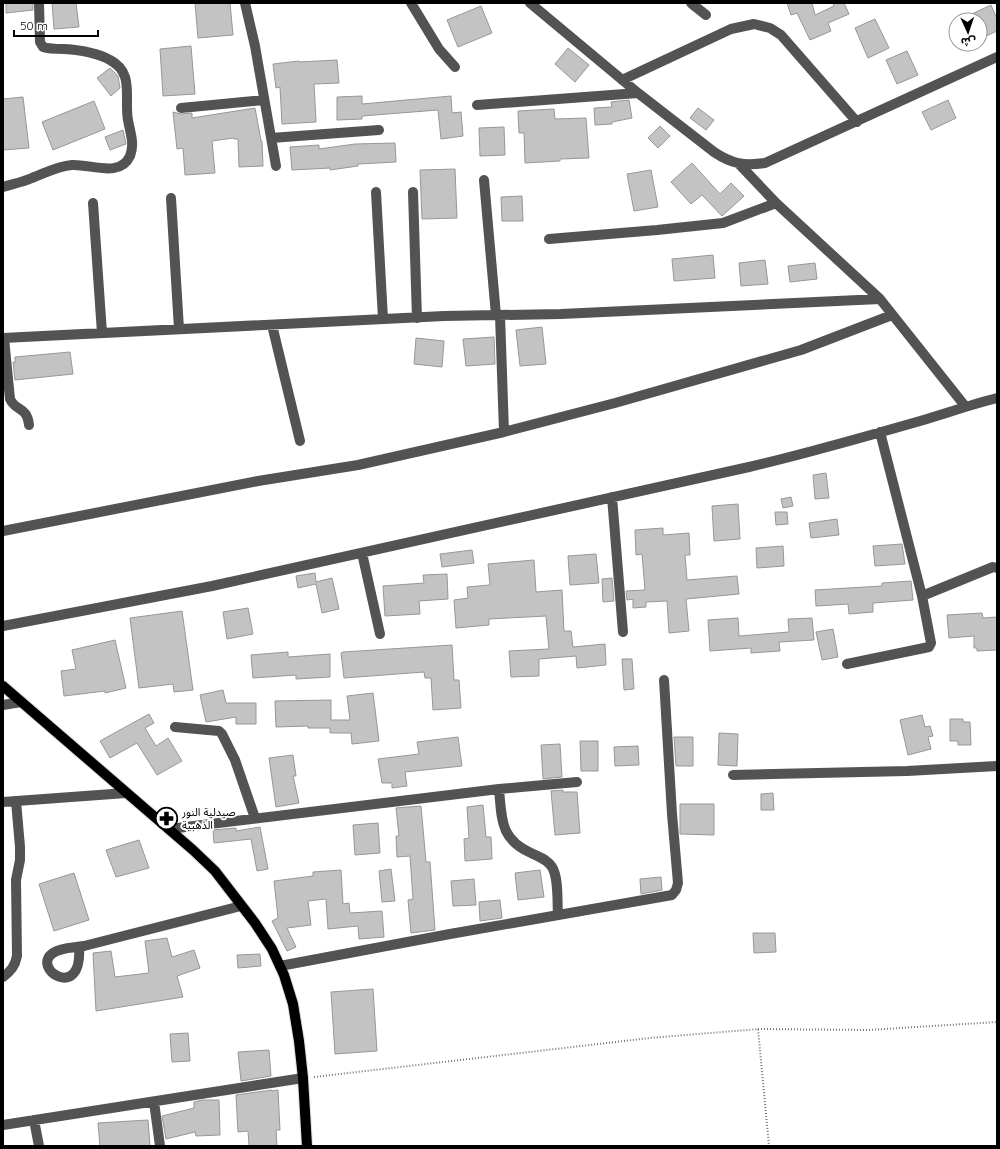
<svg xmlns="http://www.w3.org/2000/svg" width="1000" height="1149" font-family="Quicksand,'Noto Sans Arabic',sans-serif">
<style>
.building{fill:#c3c3c3;stroke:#979797}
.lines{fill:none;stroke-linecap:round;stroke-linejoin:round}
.major-casing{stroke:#dbdbdb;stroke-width:12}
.path{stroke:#757575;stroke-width:2;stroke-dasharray:1 2;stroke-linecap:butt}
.minor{stroke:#535353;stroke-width:10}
.major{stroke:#000;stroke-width:10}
.labels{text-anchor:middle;stroke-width:4;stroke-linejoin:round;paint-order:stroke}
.poi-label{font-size:11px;fill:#000;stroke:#fff;text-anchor:start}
</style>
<rect width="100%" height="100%" fill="#fff"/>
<!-- building -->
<path class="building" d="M 6,3 L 33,3 L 33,10 L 6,13 Z
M 52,3 L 76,3 L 79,27 L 54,29 Z
M 195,3 L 230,3 L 233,35 L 198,38 Z
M 787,3 L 812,3 L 815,15 L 834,6 L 833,3 L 844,3 L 849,14 L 828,23 L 831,31 L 810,40 L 797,13 L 791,15 Z
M 991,5 L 997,19 L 997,31 L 984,37 L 980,29 L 980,20 L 959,20 Z
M 481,6 L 492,33 L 458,47 L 447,20 Z
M 875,19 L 889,48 L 868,58 L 855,28 Z
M 191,46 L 195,94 L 163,96 L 160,49 Z
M 568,48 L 589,65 L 575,82 L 555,64 Z
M 907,51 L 918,75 L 897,84 L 886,60 Z
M 337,60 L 339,83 L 314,84 L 316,122 L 282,124 L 280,87 L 276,88 L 273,64 L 299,61 L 299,62 Z
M 110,68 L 118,76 L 120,88 L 111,96 L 97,78 Z
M 362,96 L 362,104 L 451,96 L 452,113 L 461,112 L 463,136 L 441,139 L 438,110 L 362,116 L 362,119 L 337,120 L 337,97 Z
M 23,97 L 29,148 L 3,150 L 3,99 Z
M 629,100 L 632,118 L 612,122 L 612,124 L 595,125 L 594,108 L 612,107 L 611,102 Z
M 948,100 L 956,118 L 931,130 L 922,112 Z
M 94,101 L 105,129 L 53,150 L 42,122 Z
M 255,108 L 261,141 L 262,141 L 263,166 L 239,167 L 238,139 L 234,139 L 233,138 L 212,141 L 215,173 L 185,175 L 183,148 L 177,149 L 173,112 L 181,114 L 192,113 L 192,118 Z
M 698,108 L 714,120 L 706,130 L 690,118 Z
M 554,109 L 555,119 L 586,118 L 589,158 L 560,159 L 560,161 L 525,163 L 524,133 L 519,133 L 518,111 Z
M 660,126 L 670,136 L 658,148 L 648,138 Z
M 504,127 L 505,155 L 480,156 L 479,128 Z
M 123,130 L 126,144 L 110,150 L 105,137 Z
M 395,143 L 396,162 L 358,164 L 358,166 L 330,170 L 330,168 L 292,170 L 290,147 L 319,145 L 319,149 L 355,144 Z
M 692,163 L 720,194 L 731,183 L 744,196 L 722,216 L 702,195 L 691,204 L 671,182 Z
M 455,169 L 457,218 L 422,219 L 420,170 Z
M 651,170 L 658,207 L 634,211 L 627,174 Z
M 522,196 L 523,221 L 502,221 L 501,197 Z
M 713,255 L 715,278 L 674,281 L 672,259 Z
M 765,260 L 768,284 L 741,286 L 739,263 Z
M 815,263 L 817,279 L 790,282 L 788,266 Z
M 542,327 L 546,364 L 520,366 L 516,330 Z
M 494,337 L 495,364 L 466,366 L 463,339 Z
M 416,338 L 444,341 L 442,367 L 414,364 Z
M 70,352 L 73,374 L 15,380 L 13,362 L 15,363 L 15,357 Z
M 826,473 L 829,498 L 815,499 L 813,475 Z
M 791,497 L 793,506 L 783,508 L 781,499 Z
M 738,504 L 740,539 L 714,541 L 712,506 Z
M 775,512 L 787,512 L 788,524 L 776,525 Z
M 837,519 L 839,535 L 811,538 L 809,523 Z
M 663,528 L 663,535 L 689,533 L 690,555 L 685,555 L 687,580 L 737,576 L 739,594 L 686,599 L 689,631 L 669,633 L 667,601 L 646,602 L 646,607 L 633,608 L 633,599 L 627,600 L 626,591 L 645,590 L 642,554 L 636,555 L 635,530 Z
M 902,544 L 905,564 L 875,566 L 873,546 Z
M 783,546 L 784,566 L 757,568 L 756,548 Z
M 472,550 L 474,563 L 442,567 L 440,554 Z
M 596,554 L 599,583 L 570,585 L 568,556 Z
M 534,560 L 536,592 L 562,590 L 564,631 L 571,631 L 573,647 L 605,644 L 606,665 L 577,668 L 576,656 L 539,659 L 539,676 L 511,677 L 509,651 L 549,649 L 546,616 L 489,619 L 489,625 L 456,628 L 454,600 L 468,598 L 467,587 L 490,585 L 488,564 Z
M 315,573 L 316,582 L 332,578 L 339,609 L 322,613 L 316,584 L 298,588 L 296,576 Z
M 447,574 L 448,599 L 419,601 L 420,614 L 385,616 L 383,586 L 424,583 L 423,575 Z
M 612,578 L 614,601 L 603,602 L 602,579 Z
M 911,581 L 913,600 L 873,603 L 873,612 L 849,614 L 848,604 L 816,606 L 815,590 L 882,586 L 882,583 Z
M 248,608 L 253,634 L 227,639 L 223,612 Z
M 182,611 L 193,690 L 174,692 L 173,684 L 139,688 L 130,618 Z
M 982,613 L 983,618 L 997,617 L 997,650 L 977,651 L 977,648 L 974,648 L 974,636 L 949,638 L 947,615 Z
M 738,618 L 739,636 L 789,632 L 788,619 L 812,618 L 814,640 L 779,642 L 780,651 L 751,653 L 751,648 L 710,651 L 708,620 Z
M 833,629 L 838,657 L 822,660 L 816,632 Z
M 115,640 L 126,688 L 105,693 L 105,691 L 64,696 L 61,671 L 76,669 L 72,650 Z
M 452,645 L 454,680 L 459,680 L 461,708 L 433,710 L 431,678 L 425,678 L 424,672 L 344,678 L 341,653 L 343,652 Z
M 288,652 L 288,657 L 330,654 L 330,677 L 296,679 L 296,675 L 253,678 L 251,655 Z
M 622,659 L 632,659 L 634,689 L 624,690 Z
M 223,690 L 226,703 L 256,703 L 256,724 L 236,724 L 236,717 L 206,722 L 200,695 Z
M 373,693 L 379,741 L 352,744 L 351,733 L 330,733 L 330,728 L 308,728 L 308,726 L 276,727 L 275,701 L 331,700 L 331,720 L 350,720 L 347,696 Z
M 149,714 L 154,723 L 145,728 L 156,746 L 168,738 L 182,761 L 157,775 L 137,743 L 110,758 L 100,741 Z
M 922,715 L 925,727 L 930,726 L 933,736 L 928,737 L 931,749 L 908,755 L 900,720 Z
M 950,719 L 963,719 L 963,722 L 970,722 L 971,745 L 958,745 L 958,741 L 950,741 Z
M 719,733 L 738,734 L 737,766 L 718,765 Z
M 458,737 L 462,766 L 405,772 L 407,786 L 392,788 L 392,783 L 382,783 L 378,759 L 419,754 L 417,742 Z
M 674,737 L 693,737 L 693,766 L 676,766 Z
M 580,741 L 598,741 L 598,771 L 581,771 Z
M 560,744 L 562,777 L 543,779 L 541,745 Z
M 638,746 L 639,765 L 615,766 L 614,747 Z
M 293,755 L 296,776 L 293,776 L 299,803 L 276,807 L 269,758 Z
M 563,790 L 563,792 L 577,792 L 580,833 L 555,835 L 551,791 Z
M 773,793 L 774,810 L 761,810 L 761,794 Z
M 680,804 L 714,804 L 714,835 L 680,834 Z
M 483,805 L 486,837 L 491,837 L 492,859 L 465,861 L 464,839 L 469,838 L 467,807 Z
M 421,806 L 426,862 L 430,862 L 435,930 L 411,933 L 408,900 L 413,899 L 410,856 L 397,857 L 396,836 L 399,836 L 396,808 Z
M 378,823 L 380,853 L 355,855 L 353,825 Z
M 260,827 L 268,869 L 257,871 L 251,839 L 214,843 L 213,830 L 236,828 L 236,831 Z
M 139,840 L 149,868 L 116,877 L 106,850 Z
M 391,869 L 395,901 L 382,902 L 379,871 Z
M 341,870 L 343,904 L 349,903 L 350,913 L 382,911 L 384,937 L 359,939 L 358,926 L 328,929 L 326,899 L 308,901 L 311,925 L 287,928 L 296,947 L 287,951 L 272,921 L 278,918 L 274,881 L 313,876 L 313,872 Z
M 540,870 L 544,897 L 518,900 L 515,873 Z
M 74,873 L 89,920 L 54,931 L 39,884 Z
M 661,877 L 662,890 L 641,894 L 640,879 Z
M 474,879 L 476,905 L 453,906 L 451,881 Z
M 500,900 L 502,918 L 480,921 L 479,902 Z
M 753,933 L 775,933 L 776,952 L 754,953 Z
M 167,938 L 172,957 L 194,950 L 200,968 L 177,976 L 183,997 L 96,1011 L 93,953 L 111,951 L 115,977 L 149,973 L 145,941 Z
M 260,954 L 261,966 L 238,968 L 237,955 Z
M 373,989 L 377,1051 L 335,1054 L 331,992 Z
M 188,1033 L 190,1061 L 172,1062 L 170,1034 Z
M 269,1050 L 271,1076 L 241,1081 L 238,1052 Z
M 272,1090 L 272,1091 L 278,1090 L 280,1130 L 276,1130 L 277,1146 L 249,1146 L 248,1131 L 238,1132 L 236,1095 Z
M 202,1100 L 219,1100 L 220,1135 L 196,1136 L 195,1132 L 166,1139 L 162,1116 L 194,1108 L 194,1102 Z
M 148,1120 L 150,1146 L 100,1146 L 98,1123 Z"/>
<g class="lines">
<defs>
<path id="major" d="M 3,686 L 193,850 L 215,871 L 255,923 L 272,949 L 284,975 L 293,1004 L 299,1041 L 303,1078 L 307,1146"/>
</defs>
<!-- major casing -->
<use href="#major" class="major-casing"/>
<!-- path -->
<path class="path" d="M 758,1029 L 868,1030 L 997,1022
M 314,1077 L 650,1038 L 758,1029 L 769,1146"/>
<!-- minor -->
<path class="minor" d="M 245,3 L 255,46 L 276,166
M 411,3 L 439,49 L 455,67
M 530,3 L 638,93 L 714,152 C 732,164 744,166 765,163 L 997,57
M 691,3 L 706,15
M 622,80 L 731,29 L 754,24 L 770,28 L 781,35 L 857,122
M 477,105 L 638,93
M 181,108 L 264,100
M 271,138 L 379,130
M 740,165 L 776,203 L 880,299 L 965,406
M 484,180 L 496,315
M 3,187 C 13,184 23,182 32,178 C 45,173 58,166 72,165 C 91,164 120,178 130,156 C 135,144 130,132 128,120 C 127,115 127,110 127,105 C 127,86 129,70 110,60 C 96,52 80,50 64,49 C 57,49 49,49 43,47 L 40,42 L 39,3
M 376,192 L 383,319
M 413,192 L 417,318
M 171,198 L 179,329
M 93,203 L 102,333
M 549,239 L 657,230 L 723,223 L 776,203
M 500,315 L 504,432
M 272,325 L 300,441
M 3,338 L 444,316 L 561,314 L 880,299
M 4,338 L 10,399 C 16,412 27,406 29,425
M 612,497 L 623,632
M 3,531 L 258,481 L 358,465 L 504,432 L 615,403 L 801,350 L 892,315
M 362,553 L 380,634
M 922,596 L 993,567 L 997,568
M 3,626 L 212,586 L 749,467 C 809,453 868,436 927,419 C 950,412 973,404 997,398
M 847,664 L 929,647 L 931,643 L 922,596 L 880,432
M 3,705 L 21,702
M 175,727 L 219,731 L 222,734 L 235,760 L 255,818
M 733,775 L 907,771 L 997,766
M 499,789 L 577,782
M 3,802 L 126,793
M 169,829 L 499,789 C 502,820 500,839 531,853 C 539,857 547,859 552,867 C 559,878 557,902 558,915
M 79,947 C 83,1003 30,968 53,953 C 62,947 73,948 84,946 L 241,906
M 280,966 L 450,934 L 672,895 L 676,890 L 678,883 L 672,814 L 664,680
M 3,977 C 11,971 15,966 17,956 L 16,880 L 20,860 L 20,847 L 16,801
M 154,1102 L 160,1146
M 34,1120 L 39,1146
M 3,1125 L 303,1078"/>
<!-- major -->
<use href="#major" class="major"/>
</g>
<!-- icons -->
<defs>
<symbol id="pharmacy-ring" viewBox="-11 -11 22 22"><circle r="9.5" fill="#fff" stroke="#000" stroke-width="1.5"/><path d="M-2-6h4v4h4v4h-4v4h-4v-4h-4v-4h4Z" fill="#000"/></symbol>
</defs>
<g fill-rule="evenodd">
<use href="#pharmacy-ring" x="154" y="806" width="25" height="25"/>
</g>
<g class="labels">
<!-- poi labels -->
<g class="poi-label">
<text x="182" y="816">صيدلية النور<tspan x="182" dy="13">الذهبية</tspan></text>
</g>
</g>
<!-- border -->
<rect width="1000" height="1149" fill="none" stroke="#000000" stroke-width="8"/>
<!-- north arrow -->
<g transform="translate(968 32) rotate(177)"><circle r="19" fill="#ffffff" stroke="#999999"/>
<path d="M0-3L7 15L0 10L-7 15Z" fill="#000000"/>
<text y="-6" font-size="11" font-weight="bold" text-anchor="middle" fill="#000000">ش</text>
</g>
<!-- scale -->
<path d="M14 30v6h84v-6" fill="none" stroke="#000000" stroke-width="2"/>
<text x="20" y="30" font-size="12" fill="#000000" stroke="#ffffff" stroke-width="3" paint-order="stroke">50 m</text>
</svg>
